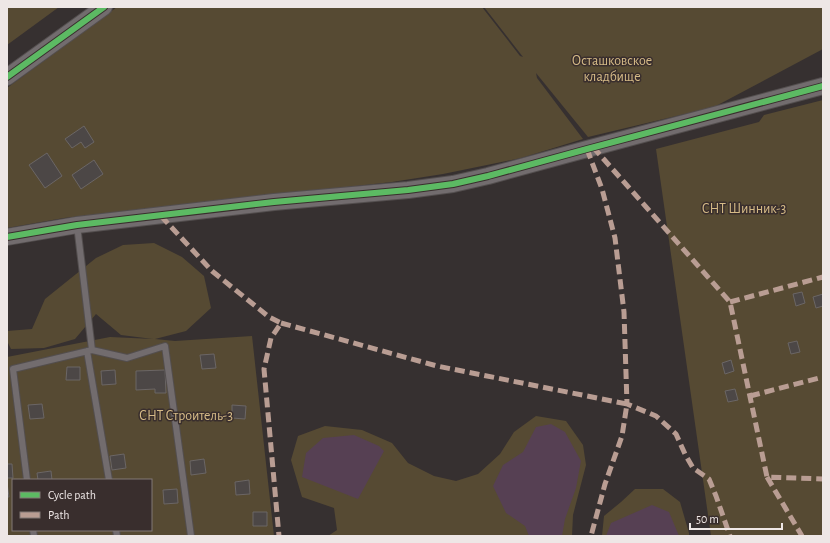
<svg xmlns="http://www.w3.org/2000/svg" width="830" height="543" font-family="'Alegreya Sans',sans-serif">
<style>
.green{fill:#564a33;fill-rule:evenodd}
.water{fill:#564053}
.building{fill:#4c4746;stroke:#6b6665}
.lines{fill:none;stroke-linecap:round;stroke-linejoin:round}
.service-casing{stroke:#534e4e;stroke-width:8}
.tertiary-casing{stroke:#534e4e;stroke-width:18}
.service{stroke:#726c6e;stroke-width:6}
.tertiary{stroke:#726c6e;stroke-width:16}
.quiet{stroke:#b99d93;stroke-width:5;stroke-dasharray:10 5;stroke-linecap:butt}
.cycleway-casing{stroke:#392e2d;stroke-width:8}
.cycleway{stroke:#5cba63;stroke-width:6}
.labels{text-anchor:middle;stroke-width:3;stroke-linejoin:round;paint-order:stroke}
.park-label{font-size:14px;fill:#d6bb87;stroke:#392e2d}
</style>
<rect width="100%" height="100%" fill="#363030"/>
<!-- green -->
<path class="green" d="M 7,7 L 59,7 L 7,45 Z
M 117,7 L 482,7 L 520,56 L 523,57 L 484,7 L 823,7 L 823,49 L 714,107 L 588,137 L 536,73 L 537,78 L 583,139 L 521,158 L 443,174 L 392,182 L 64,218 L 7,228 L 7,88 Z
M 823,100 L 823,536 L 711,536 L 656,149 L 759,122 L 764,115 Z
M 154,243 L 182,257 L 204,276 L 211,308 L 186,331 L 155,339 L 175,341 L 252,336 L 274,536 L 7,536 L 7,357 L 110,337 L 153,339 L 121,335 L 96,314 L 75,339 L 44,348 L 11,349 L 7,341 L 7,331 L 32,329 L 45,299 L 96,258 L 123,245 ZM 13,480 L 151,480 L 151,530 L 13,530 Z
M 536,416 L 566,421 L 583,445 L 586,465 L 573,515 L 572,536 L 328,536 L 337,530 L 334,508 L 302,497 L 291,460 L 298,436 L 325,426 L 362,430 L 392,443 L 408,463 L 434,476 L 456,481 L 478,474 L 500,454 L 514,432 Z
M 635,489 L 663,489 L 680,502 L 689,533 L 689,536 L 602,536 L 604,516 L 621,502 Z"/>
<!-- water -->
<path class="water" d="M 551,424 L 565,432 L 581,461 L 576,488 L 565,519 L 562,536 L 529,536 L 525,526 L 506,513 L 493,486 L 503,465 L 523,452 L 536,427 Z
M 354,435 L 379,446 L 384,451 L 358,499 L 302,477 L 306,453 L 323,438 Z
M 652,505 L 669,512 L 679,536 L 606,536 L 611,523 Z"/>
<!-- building -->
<path class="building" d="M 84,126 L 94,142 L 85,148 L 81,142 L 72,148 L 65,139 Z
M 47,153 L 62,176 L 45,188 L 29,165 Z
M 94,160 L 103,174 L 81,189 L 72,175 Z
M 802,292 L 805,303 L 796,306 L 793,294 Z
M 823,294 L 823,306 L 816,308 L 813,297 Z
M 797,341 L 800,352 L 791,354 L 788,343 Z
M 214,354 L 216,368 L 202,369 L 200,355 Z
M 731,360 L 734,371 L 725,374 L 722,363 Z
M 67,367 L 80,367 L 80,380 L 66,380 Z
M 115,370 L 116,384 L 102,385 L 101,371 Z
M 165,370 L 166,393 L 155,393 L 155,389 L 136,390 L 136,371 Z
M 735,389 L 738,400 L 728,402 L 725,391 Z
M 42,404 L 44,418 L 30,419 L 28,405 Z
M 232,405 L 246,406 L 245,419 L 232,418 Z
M 124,454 L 126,468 L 112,470 L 110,456 Z
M 204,459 L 206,473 L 191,475 L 190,461 Z
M 7,464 L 12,464 L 13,478 L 7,478 Z
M 51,471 L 52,480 L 38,480 L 37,473 Z
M 249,480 L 250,494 L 236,495 L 235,482 Z
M 7,483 L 9,497 L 7,497 Z
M 177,489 L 178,503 L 164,504 L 163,490 Z
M 253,512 L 267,512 L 267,526 L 253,526 Z"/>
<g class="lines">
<defs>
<path id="service" d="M 77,225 L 92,350
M 87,351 L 109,480
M 27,480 L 13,369 L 92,350 L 127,358 L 165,346 L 191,536
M 33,530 L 34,536
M 116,530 L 117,536"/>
<path id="tertiary" d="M 7,77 L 104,7
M 7,237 L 77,225 L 274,202 L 408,190 L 453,184 L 488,176 L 587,149 L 823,86"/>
</defs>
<!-- service casing -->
<use href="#service" class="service-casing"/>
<!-- tertiary casing -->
<use href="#tertiary" class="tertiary-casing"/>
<!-- service -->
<use href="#service" class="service"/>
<!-- tertiary -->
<use href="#tertiary" class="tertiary"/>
<!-- quiet -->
<path class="quiet" d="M 593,147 L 730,302 L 767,477 L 823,479
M 587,149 L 602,189 L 615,238 L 624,312 L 627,404 L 656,416 L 676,434 L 685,454 L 693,468 L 709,479 L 716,496 L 730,536
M 161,216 L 212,271 L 269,317 L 281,323 L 271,338 L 264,369 L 279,536
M 730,302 L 823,277
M 281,323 L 437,366 L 627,404 L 622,436 L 605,484 L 591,536
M 750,396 L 823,377
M 767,477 L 802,536"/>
<defs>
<path id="cycleway" d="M 7,77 L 104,7
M 7,237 L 77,225 L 274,202 L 408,190 L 453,184 L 488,176 L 587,149 L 823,86"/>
</defs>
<!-- cycleway casing -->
<use href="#cycleway" class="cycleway-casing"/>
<!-- cycleway -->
<use href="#cycleway" class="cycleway"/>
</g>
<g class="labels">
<!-- park labels -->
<g class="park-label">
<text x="612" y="65">Осташковское<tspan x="612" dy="16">кладбище</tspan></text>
<text x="744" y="213">СНТ Шинник-3</text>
<text x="186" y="420">СНТ Строитель-3</text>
</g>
</g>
<!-- border -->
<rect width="830" height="543" fill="none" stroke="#eee7e6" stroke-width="16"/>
<!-- legend -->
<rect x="12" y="479" width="140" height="52" fill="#392e2d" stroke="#817877"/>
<rect x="20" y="492" width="20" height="6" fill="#5cba63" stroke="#817877"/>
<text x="48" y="499" font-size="12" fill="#eee7e6">Cycle path</text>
<rect x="20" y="512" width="20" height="6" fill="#b99d93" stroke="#817877"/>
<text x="48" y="519" font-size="12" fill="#eee7e6">Path</text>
<!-- scale -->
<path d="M690 523v6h92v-6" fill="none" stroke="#eee7e6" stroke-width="2"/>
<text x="696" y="523" font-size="12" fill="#eee7e6" stroke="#392e2d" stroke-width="3" paint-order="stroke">50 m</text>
</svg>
